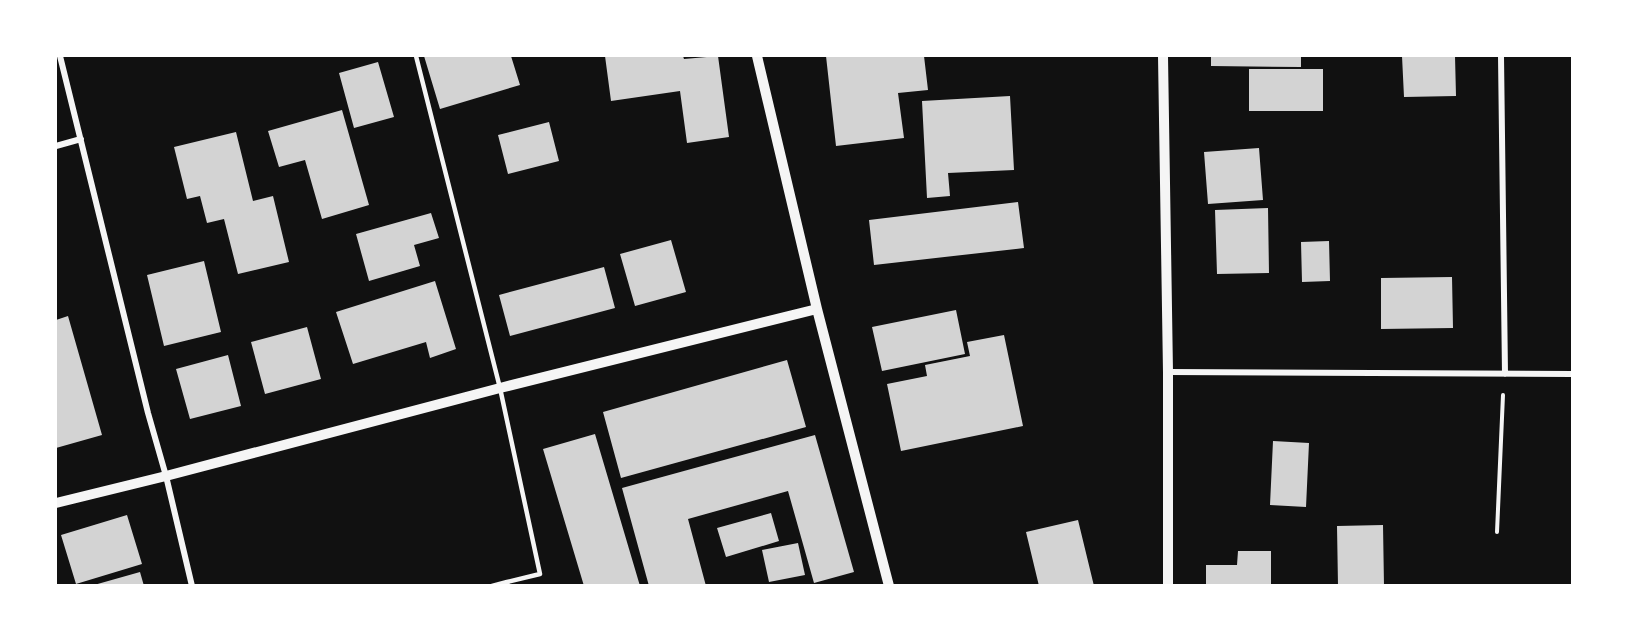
<svg xmlns="http://www.w3.org/2000/svg" width="1628" height="641" font-family="'Sofia Sans Condensed',sans-serif">
<style>
.building{fill:#d3d3d3}
.lines{fill:none;stroke-linecap:round;stroke-linejoin:round}
.path{stroke:#f5f5f5;stroke-width:4}
.service{stroke:#f5f5f5;stroke-width:4.5}
.minor{stroke:#f5f5f5;stroke-width:6}
.tertiary{stroke:#f5f5f5;stroke-width:10}
</style>
<rect width="100%" height="100%" fill="#111"/>
<!-- building -->
<path class="building" d="M 424,56 L 511,56 L 520,85 L 440,109 Z
M 605,56 L 683,56 L 684,59 L 718,56 L 729,137 L 687,143 L 680,91 L 611,101 Z
M 826,56 L 924,56 L 928,90 L 898,93 L 904,138 L 836,146 Z
M 1211,56 L 1301,56 L 1301,67 L 1211,66 Z
M 1402,56 L 1455,56 L 1456,96 L 1404,97 Z
M 378,62 L 394,117 L 354,128 L 339,73 Z
M 1249,69 L 1323,69 L 1323,111 L 1249,111 Z
M 1010,96 L 1014,170 L 948,173 L 950,196 L 927,198 L 922,101 Z
M 342,110 L 369,205 L 322,219 L 305,160 L 279,167 L 268,131 Z
M 549,122 L 559,161 L 508,174 L 498,135 Z
M 236,132 L 253,201 L 273,196 L 289,262 L 238,274 L 224,219 L 207,223 L 200,196 L 187,199 L 174,147 Z
M 1259,148 L 1263,200 L 1208,204 L 1204,152 Z
M 1018,202 L 1024,248 L 874,265 L 869,220 Z
M 1268,208 L 1269,273 L 1217,274 L 1215,210 Z
M 431,213 L 439,238 L 414,245 L 420,266 L 369,281 L 356,234 Z
M 671,240 L 686,292 L 635,306 L 620,254 Z
M 1329,241 L 1330,281 L 1302,282 L 1301,242 Z
M 204,261 L 221,332 L 164,346 L 147,275 Z
M 604,267 L 615,308 L 510,336 L 499,295 Z
M 1452,277 L 1453,328 L 1381,329 L 1381,278 Z
M 435,281 L 456,349 L 430,358 L 426,342 L 353,364 L 336,312 Z
M 956,310 L 965,354 L 882,371 L 872,327 Z
M 68,316 L 102,435 L 56,448 L 56,320 Z
M 307,327 L 321,379 L 265,394 L 251,342 Z
M 1004,335 L 1023,426 L 901,451 L 887,384 L 927,376 L 925,365 L 970,356 L 967,342 Z
M 228,355 L 241,406 L 190,419 L 176,369 Z
M 787,360 L 806,427 L 621,478 L 603,412 Z
M 595,434 L 640,586 L 584,586 L 543,449 Z
M 815,435 L 854,572 L 814,583 L 788,491 L 688,519 L 706,586 L 649,586 L 622,488 Z
M 1273,441 L 1309,443 L 1306,507 L 1270,505 Z
M 771,513 L 779,541 L 726,557 L 717,528 Z
M 127,515 L 142,564 L 76,584 L 61,535 Z
M 1078,520 L 1094,586 L 1039,586 L 1026,532 Z
M 1383,525 L 1384,586 L 1338,586 L 1337,526 Z
M 798,543 L 805,575 L 769,582 L 762,550 Z
M 1238,551 L 1271,551 L 1271,586 L 1206,586 L 1206,565 L 1237,565 Z
M 140,572 L 144,586 L 94,586 L 94,585 Z"/>
<g class="lines">
<!-- path -->
<path class="path" d="M 1497,532 L 1503,395"/>
<!-- service -->
<path class="service" d="M 416,56 L 500,388 L 540,574 L 507,582 L 508,586
M 492,586 L 507,582"/>
<!-- minor -->
<path class="minor" d="M 60,56 L 148,413 L 166,476 L 192,586
M 1501,56 L 1505,374
M 56,146 L 81,139
M 1168,372 L 1572,374"/>
<!-- tertiary -->
<path class="tertiary" d="M 757,56 L 817,309 L 889,586
M 1163,56 L 1168,372 L 1168,586
M 56,503 L 166,476 L 500,388 L 817,309"/>
</g>
<!-- border -->
<rect width="1628" height="641" fill="none" stroke="#ffffff" stroke-width="114"/>
</svg>
